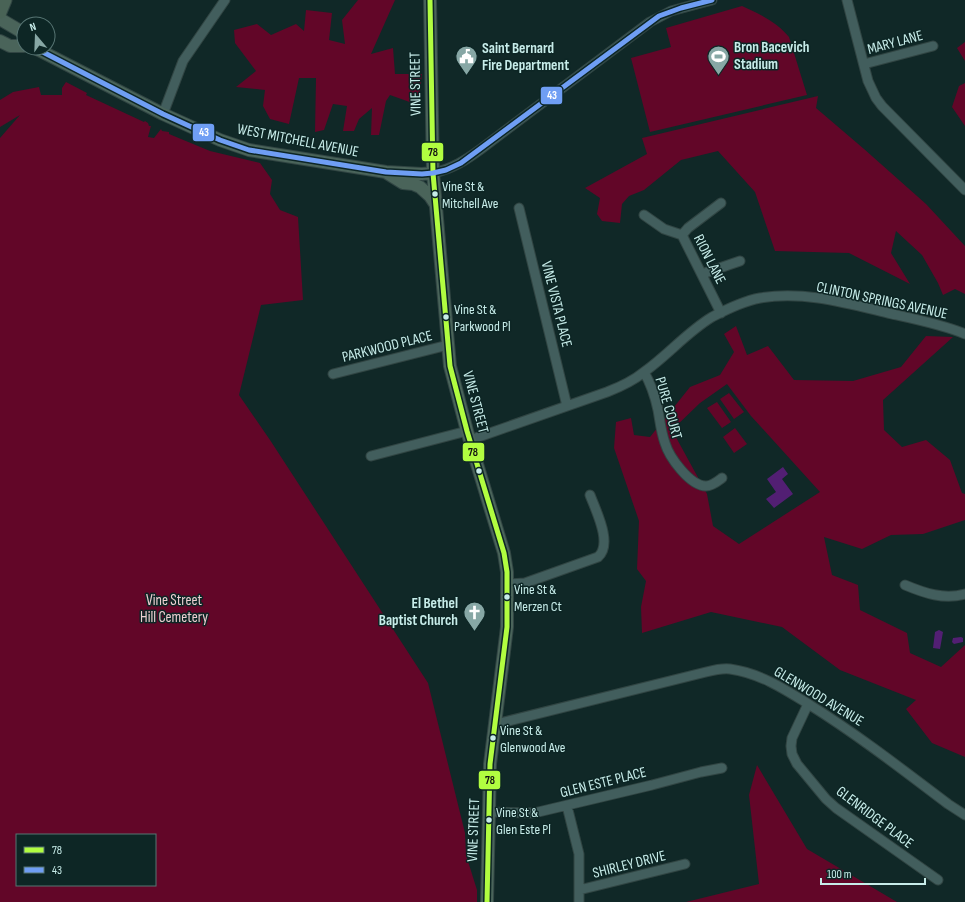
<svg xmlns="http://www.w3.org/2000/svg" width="965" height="902" font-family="'Sofia Sans Condensed',sans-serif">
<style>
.green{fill:#620628;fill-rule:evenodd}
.water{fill:#521f73}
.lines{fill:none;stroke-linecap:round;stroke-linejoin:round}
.minor-casing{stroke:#314543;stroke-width:11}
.major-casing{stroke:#314543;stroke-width:14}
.highway-casing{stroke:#314543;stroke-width:15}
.minor{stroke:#425e5d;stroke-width:9}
.major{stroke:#4a645a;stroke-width:12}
.highway{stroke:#496356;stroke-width:13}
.bus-1-casing{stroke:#0d2625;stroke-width:8}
.bus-2-casing{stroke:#0d2625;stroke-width:8}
.bus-1{stroke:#b1fd40;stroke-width:5}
.bus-2{stroke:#6f9ef4;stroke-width:5}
.bus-dot{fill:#c7ece9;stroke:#0d2625;stroke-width:1.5}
.labels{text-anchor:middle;stroke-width:3;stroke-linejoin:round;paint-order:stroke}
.bus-label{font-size:14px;fill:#c7ece9;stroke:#0d2625;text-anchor:start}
.street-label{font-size:15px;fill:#c7ece9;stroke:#0d2625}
.poi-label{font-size:15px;font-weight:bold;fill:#c7ece9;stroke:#0d2625;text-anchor:start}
.park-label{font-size:15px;fill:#eecfd2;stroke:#0d2625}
.line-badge{stroke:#0d2625;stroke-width:1.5}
.badge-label{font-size:11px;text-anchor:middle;font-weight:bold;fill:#fff}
.pale-badge-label{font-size:11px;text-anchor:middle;font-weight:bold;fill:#111}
</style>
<rect width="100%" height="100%" fill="#102827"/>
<!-- green -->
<path class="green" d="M 358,0 L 395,0 L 371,54 L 393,48 L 395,74 L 422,74 L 418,105 L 390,95 L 386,101 L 379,135 L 371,135 L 372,108 L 359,119 L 354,131 L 343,131 L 347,106 L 333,104 L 324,130 L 315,132 L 316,78 L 299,78 L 289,124 L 270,119 L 263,106 L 265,90 L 236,87 L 256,71 L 235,43 L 234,30 L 257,24 L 271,35 L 296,24 L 304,31 L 306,10 L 332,13 L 329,40 L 345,44 L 342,20 Z
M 742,6 C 758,13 778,23 789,37 L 807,95 L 650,132 L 631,58 L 671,47 L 666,28 Z
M 965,42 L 965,61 L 957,48 Z
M 66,82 L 87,93 L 86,95 L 144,122 L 145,121 L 148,123 L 149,126 L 151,126 L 148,137 L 154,138 L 161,129 L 162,131 L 169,132 L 169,134 L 210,151 L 260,163 L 272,180 L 270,194 L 280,210 L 298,217 L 303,300 L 261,305 L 239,395 L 270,440 L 428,683 L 465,833 L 466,855 L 477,890 L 477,902 L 0,902 L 0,138 L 20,115 L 0,127 L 0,100 L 13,92 L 39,87 L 41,95 L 62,95 L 62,88 ZM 17,835 L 155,835 L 155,885 L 17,885 Z
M 965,83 L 965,126 L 952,107 L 959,86 Z
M 818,96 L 816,108 L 864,149 L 926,204 L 965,246 L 965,294 L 955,289 L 943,295 L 938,283 L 922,255 L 896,231 L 891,253 L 910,284 L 849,253 L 775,251 L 755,192 L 718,151 L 681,160 L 644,190 L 629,196 L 622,204 L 620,223 L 602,221 L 597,214 L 600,198 L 585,188 L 647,154 L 642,138 Z
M 736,326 L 747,355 L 768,346 L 794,380 L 853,381 L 901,367 L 926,336 L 953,337 L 883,400 L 884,430 L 902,447 L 926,440 L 950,460 L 962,493 L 965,494 L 965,520 L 923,534 L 891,535 L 862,549 L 824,537 L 832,575 L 858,585 L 860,610 L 907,633 L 910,653 L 941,667 L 965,645 L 965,757 L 932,743 L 906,709 L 916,700 L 840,670 L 782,627 L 711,612 L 642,633 L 641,607 L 646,581 L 637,569 L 639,521 L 614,448 L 616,422 L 631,418 L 634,435 L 650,437 L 690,387 L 720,375 L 734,352 L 724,334 ZM 727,384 L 751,416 L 820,492 L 739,544 L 713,526 L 707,494 L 672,430 L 700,403 Z
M 729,393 L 744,412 L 734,419 L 720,399 Z
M 717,402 L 731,422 L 722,428 L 707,408 Z
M 735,428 L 747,444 L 734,453 L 723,437 Z
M 757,765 L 807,849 L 897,902 L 686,902 L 759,884 L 749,795 Z"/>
<!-- water -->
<path class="water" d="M 783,467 L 788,474 L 782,479 L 793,494 L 774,508 L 766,499 L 776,492 L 767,479 Z
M 939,630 L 943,632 L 940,649 L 933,648 L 935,632 Z
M 961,637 L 963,638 L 963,642 L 954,644 L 952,642 L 953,638 Z"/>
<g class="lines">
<defs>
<path id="minor" d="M 847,0 L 868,81 L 876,98 L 882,106 L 965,190
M 864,64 L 933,46
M 163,114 L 183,61 L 225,0
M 433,173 C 452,169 466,160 481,149 L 650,22 L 671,11 L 712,0
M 519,208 L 567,406
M 644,215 L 664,229 L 682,235 L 721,313
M 682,235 L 688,228 L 721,203
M 702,274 L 740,261
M 644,372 C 651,384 655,396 658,410 C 660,421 661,432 665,443 C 669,457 690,486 706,486 C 712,486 718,481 722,478
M 333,374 L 448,345
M 470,440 L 607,392 C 620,387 633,381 644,372 C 668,355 687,332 712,317 C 727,309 744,301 760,298 C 804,290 850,304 892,314 C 915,319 944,325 965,334
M 371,456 L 467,431
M 506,584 L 525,583 L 598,557 C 613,544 596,511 590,495
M 905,585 C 924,593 944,600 965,594
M 808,704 L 792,738 L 791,746 L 792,754 L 797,764 L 826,799 L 836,808 L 938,880
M 496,724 L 706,672 C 714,670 723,668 730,669 C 760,673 786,690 810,705 C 858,735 903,770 948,804 L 965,815
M 567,806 L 579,854 L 579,902
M 489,812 L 534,813 L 652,785 L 701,772 L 722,768
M 579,890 L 685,864"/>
<path id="major" d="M 430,0 L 433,173 L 450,366 L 467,431 L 504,553 L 507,572 L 507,627 L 490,764 L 487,902
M 0,19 L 22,32 L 24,35
M 0,41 L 10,46 L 24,46
M 35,48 L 163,114 L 220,140 L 249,150 L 386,172 L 422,174 L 433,173
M 387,173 L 403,183 L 413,184 L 420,187 L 430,196 L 436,205"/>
<path id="highway" d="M 0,12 L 5,0"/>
</defs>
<!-- minor casing -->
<use href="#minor" class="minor-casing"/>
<!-- major casing -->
<use href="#major" class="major-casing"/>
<!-- highway casing -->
<use href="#highway" class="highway-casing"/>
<!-- minor -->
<use href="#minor" class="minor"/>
<!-- major -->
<use href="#major" class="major"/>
<!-- highway -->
<use href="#highway" class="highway"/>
<defs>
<path id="bus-1" d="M 430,0 L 433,173 L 450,366 L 467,431 L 504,553 L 507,572 L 507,627 L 490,764 L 487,902"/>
<path id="bus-2" d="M 35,48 L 163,114 L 220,140 L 249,150 L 386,172 L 422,174 L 433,173 L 446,170 L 461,163 L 659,16 L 681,8 L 712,0"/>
</defs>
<!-- bus-1 casing -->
<use href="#bus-1" class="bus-1-casing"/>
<!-- bus-2 casing -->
<use href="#bus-2" class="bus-2-casing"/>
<!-- bus-1 -->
<use href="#bus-1" class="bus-1"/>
<!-- bus-2 -->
<use href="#bus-2" class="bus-2"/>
</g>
<!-- icons -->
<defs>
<symbol id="stadium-pin" viewBox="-11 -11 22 30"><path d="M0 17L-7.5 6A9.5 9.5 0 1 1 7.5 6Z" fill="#87a7a5" stroke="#0d2625"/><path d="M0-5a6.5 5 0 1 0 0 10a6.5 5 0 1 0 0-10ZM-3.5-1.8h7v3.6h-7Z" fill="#fff"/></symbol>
<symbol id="civic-pin" viewBox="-11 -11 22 30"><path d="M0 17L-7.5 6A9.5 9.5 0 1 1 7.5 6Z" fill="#87a7a5" stroke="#0d2625"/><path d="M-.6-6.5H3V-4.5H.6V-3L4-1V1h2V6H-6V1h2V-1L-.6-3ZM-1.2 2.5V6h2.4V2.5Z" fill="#fff"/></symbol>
<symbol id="church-pin" viewBox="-11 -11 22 30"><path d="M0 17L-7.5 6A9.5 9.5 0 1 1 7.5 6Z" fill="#87a7a5" stroke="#0d2625"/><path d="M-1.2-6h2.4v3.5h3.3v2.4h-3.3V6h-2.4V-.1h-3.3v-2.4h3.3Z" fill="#fff"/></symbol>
</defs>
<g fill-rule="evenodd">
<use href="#stadium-pin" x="706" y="44" width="25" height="34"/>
<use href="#civic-pin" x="454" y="44" width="25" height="34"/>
<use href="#church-pin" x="462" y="600" width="25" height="34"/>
</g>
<!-- markers -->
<g class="bus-dot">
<circle cx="435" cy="194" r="3.5"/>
<circle cx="446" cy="317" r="3.5"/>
<circle cx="479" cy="471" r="3.5"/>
<circle cx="507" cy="597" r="3.5"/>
<circle cx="493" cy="738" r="3.5"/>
<circle cx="489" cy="820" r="3.5"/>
</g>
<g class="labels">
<!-- bus labels -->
<g class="bus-label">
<text x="442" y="191">Vine St &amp;<tspan x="442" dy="17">Mitchell Ave</tspan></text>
<text x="454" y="314">Vine St &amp;<tspan x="454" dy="17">Parkwood Pl</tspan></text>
<text x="514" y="594">Vine St &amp;<tspan x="514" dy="17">Merzen Ct</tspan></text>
<text x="500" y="735">Vine St &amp;<tspan x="500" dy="17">Glenwood Ave</tspan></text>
<text x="496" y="817">Vine St &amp;<tspan x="496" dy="17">Glen Este Pl</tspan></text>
</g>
<!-- street labels -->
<g class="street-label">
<text transform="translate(895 42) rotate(-15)" y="5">MARY LANE</text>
<text transform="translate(415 84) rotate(-91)" y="5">VINE STREET</text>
<text transform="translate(298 140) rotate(11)" y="5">WEST MITCHELL AVENUE</text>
<text transform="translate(710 259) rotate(63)" y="5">RION LANE</text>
<text transform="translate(882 300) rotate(12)" y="5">CLINTON SPRINGS AVENUE</text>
<text transform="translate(557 304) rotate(76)" y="5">VINE VISTA PLACE</text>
<text transform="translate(387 346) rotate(-14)" y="5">PARKWOOD PLACE</text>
<text transform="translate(476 402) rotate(75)" y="5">VINE STREET</text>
<text transform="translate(669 408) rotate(74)" y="5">PURE COURT</text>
<text transform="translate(819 696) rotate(31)" y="5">GLENWOOD AVENUE</text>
<text transform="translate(603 782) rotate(-14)" y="5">GLEN ESTE PLACE</text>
<text transform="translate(875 817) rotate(37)" y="5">GLENRIDGE PLACE</text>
<text transform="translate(473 830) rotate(-88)" y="5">VINE STREET</text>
<text transform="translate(629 864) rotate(-14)" y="5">SHIRLEY DRIVE</text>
</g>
<!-- poi labels -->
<g class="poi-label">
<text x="734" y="52">Bron Bacevich<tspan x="734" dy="17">Stadium</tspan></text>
<text x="482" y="53">Saint Bernard<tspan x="482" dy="17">Fire Department</tspan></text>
<text x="458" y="608" text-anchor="end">El Bethel<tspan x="458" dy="17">Baptist Church</tspan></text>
</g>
<!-- park labels -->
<g class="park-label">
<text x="174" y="605">Vine Street<tspan x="174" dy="17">Hill Cemetery</tspan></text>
</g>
</g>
<g class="line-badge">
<rect x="540" y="86" width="23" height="19" rx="4" fill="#6f9ef4"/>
<rect x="192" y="123" width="23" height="19" rx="4" fill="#6f9ef4"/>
<rect x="421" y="142" width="23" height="20" rx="4" fill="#b1fd40"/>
<rect x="462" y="442" width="23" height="20" rx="4" fill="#b1fd40"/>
<rect x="478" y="770" width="23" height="20" rx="4" fill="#b1fd40"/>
</g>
<g class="badge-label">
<text x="552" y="99">43</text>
<text x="204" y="136">43</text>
</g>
<g class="pale-badge-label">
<text x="433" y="156">78</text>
<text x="473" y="456">78</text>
<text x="490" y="784">78</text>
</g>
<!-- legend -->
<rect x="16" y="834" width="140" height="52" fill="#0d2625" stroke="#577573"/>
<rect x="24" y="847" width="20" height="6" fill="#b1fd40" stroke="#577573"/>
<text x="52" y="854" font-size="12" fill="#c7ece9">78</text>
<rect x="24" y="867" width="20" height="6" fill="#6f9ef4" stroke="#577573"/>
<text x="52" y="874" font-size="12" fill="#c7ece9">43</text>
<!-- north arrow -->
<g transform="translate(36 36) rotate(341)"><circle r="19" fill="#0d2625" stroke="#577573"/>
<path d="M0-3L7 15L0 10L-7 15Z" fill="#87a7a5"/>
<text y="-6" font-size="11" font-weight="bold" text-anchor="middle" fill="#c7ece9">N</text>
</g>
<!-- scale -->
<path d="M821 878v6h104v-6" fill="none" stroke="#c7ece9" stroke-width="2"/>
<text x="827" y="878" font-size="12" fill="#c7ece9" stroke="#0d2625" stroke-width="3" paint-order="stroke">100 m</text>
</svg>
